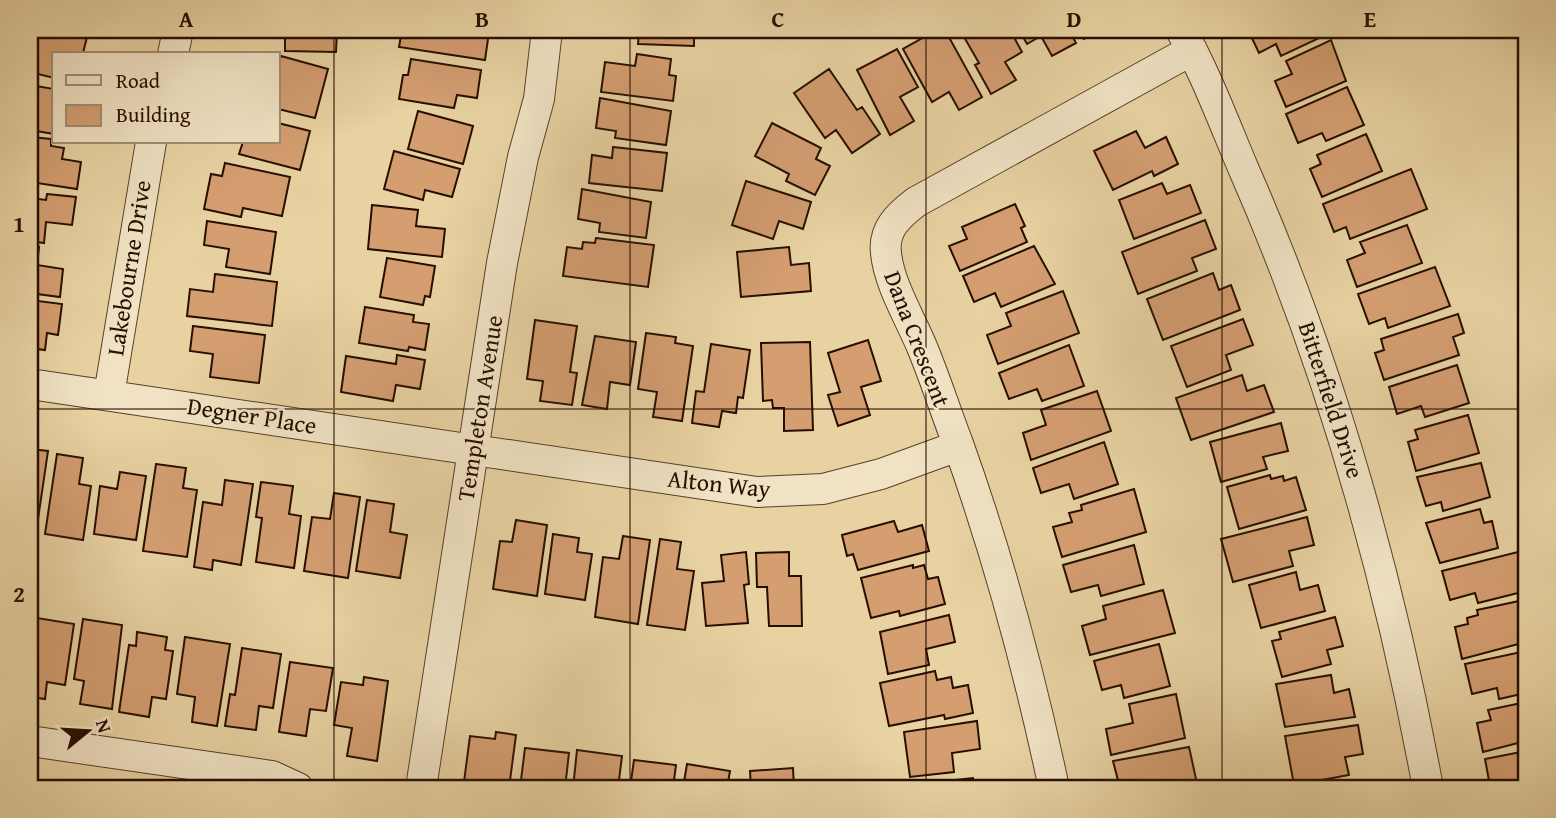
<svg xmlns="http://www.w3.org/2000/svg" width="1556" height="818" font-family="'Gentium Book Plus',serif">
<style>
.building{fill:#d49e71;stroke:#260e02;stroke-width:2}
.lines{fill:none;stroke-linecap:round;stroke-linejoin:round}
.minor-casing{stroke:#563f2a;stroke-width:32}
.minor{stroke:#f0e2c3;stroke-width:30}
.grid{fill:none;stroke:#260e02;stroke-width:2;stroke-opacity:0.55}
.labels{text-anchor:middle;stroke-width:5;stroke-linejoin:round;paint-order:stroke}
.street-label{font-size:24px;fill:#260e02;stroke:#f0e2c3}
.neatline{fill:none;stroke:#260e02;stroke-width:2.5}
.grid-label{font-size:23px;text-anchor:middle;font-weight:bold;fill:#260e02}
</style>
<rect width="100%" height="100%" fill="#e8d2a2"/>
<filter id="stains"><feTurbulence type="fractalNoise" baseFrequency=".00286" numOctaves="4"/><feColorMatrix values="0 0 0 0 .2 0 0 0 0 .09 0 0 0 0 .02 0 0 0 .5 -.17"/></filter>
<radialGradient id="worn" r=".72"><stop offset=".6" stop-color="#630" stop-opacity="0"/><stop offset="1" stop-color="#630" stop-opacity=".3"/></radialGradient>
<!-- building -->
<path class="building" d="M 36,30 L 55,30 L 87,37 L 83,53 L 89,54 L 54,54 L 54,78 L 30,72 Z
M 285,30 L 337,30 L 336,52 L 285,51 Z
M 402,30 L 489,32 L 485,60 L 399,47 Z
M 612,30 L 694,30 L 694,46 L 638,44 L 639,32 Z
M 937,30 L 945,30 L 982,97 L 959,110 L 949,92 L 932,102 L 903,49 Z
M 960,30 L 1010,30 L 1022,52 L 1005,62 L 1016,80 L 991,94 L 975,65 L 979,63 Z
M 1019,30 L 1069,30 L 1076,43 L 1052,56 L 1041,36 L 1027,44 Z
M 1079,30 L 1101,30 L 1084,39 Z
M 1248,30 L 1329,30 L 1330,33 L 1281,56 L 1276,44 L 1259,53 Z
M 1331,40 L 1346,81 L 1286,107 L 1275,81 L 1292,74 L 1286,61 Z
M 897,49 L 918,87 L 900,97 L 914,121 L 890,135 L 857,70 Z
M 637,54 L 671,59 L 669,75 L 676,76 L 673,101 L 601,92 L 605,62 L 635,66 Z
M 281,56 L 328,69 L 315,118 L 278,109 L 278,65 Z
M 411,59 L 481,70 L 477,98 L 457,95 L 454,108 L 399,99 L 403,75 L 408,75 Z
M 829,69 L 857,110 L 862,107 L 880,134 L 852,153 L 836,130 L 825,138 L 794,93 Z
M 30,85 L 54,89 L 54,134 L 30,130 Z
M 1347,87 L 1364,125 L 1326,141 L 1322,133 L 1298,143 L 1286,114 Z
M 600,98 L 671,111 L 666,145 L 615,138 L 616,131 L 596,128 Z
M 418,111 L 473,126 L 463,164 L 408,149 Z
M 278,123 L 310,131 L 300,170 L 239,154 L 243,142 L 278,142 Z
M 772,123 L 821,148 L 816,159 L 830,166 L 815,195 L 786,181 L 789,174 L 755,156 Z
M 1136,131 L 1145,148 L 1166,137 L 1178,164 L 1154,176 L 1152,171 L 1113,190 L 1094,151 Z
M 1366,134 L 1382,171 L 1322,197 L 1310,169 L 1321,164 L 1317,155 Z
M 30,137 L 51,139 L 51,146 L 64,148 L 62,159 L 81,162 L 77,189 L 30,182 Z
M 613,147 L 667,153 L 662,191 L 589,183 L 592,155 L 612,158 Z
M 394,151 L 460,169 L 452,197 L 425,190 L 423,200 L 384,189 Z
M 225,163 L 290,177 L 282,216 L 243,208 L 241,217 L 204,209 L 211,174 L 222,176 Z
M 1411,169 L 1427,209 L 1350,239 L 1346,227 L 1334,232 L 1323,204 Z
M 746,181 L 811,202 L 803,229 L 779,221 L 773,239 L 732,225 Z
M 1162,183 L 1167,194 L 1190,185 L 1201,213 L 1134,239 L 1119,200 Z
M 582,189 L 651,202 L 646,238 L 599,232 L 600,223 L 578,219 Z
M 47,194 L 76,197 L 72,225 L 46,222 L 44,243 L 30,241 L 30,198 L 46,200 Z
M 1015,204 L 1025,226 L 1021,228 L 1027,242 L 960,271 L 949,246 L 967,239 L 962,227 Z
M 372,205 L 418,210 L 416,226 L 445,229 L 442,257 L 368,249 Z
M 1205,220 L 1216,249 L 1192,258 L 1197,271 L 1138,294 L 1122,252 Z
M 207,221 L 276,232 L 270,274 L 226,267 L 229,249 L 204,245 Z
M 1407,225 L 1422,263 L 1357,287 L 1347,260 L 1365,253 L 1360,242 Z
M 596,238 L 654,245 L 648,287 L 563,276 L 567,247 L 582,249 L 583,242 L 595,243 Z
M 30,246 L 39,247 L 37,265 L 63,269 L 60,297 L 30,293 Z
M 1034,246 L 1055,284 L 1001,307 L 995,293 L 974,302 L 963,276 Z
M 789,247 L 791,265 L 809,263 L 811,291 L 741,297 L 737,252 Z
M 387,258 L 435,266 L 430,297 L 425,296 L 423,305 L 380,297 Z
M 1435,267 L 1450,306 L 1388,328 L 1385,318 L 1369,324 L 1358,294 Z
M 1213,273 L 1219,290 L 1231,285 L 1240,310 L 1163,340 L 1147,299 Z
M 215,274 L 277,282 L 272,326 L 187,316 L 190,289 L 213,292 Z
M 1063,291 L 1079,333 L 998,364 L 987,335 L 1011,326 L 1006,313 Z
M 30,300 L 62,304 L 58,335 L 47,333 L 45,350 L 30,348 Z
M 365,307 L 414,315 L 413,322 L 429,324 L 425,350 L 409,347 L 408,351 L 359,343 Z
M 1458,314 L 1464,333 L 1453,337 L 1459,355 L 1384,380 L 1375,353 L 1384,350 L 1381,339 Z
M 1243,319 L 1253,345 L 1226,355 L 1231,370 L 1187,387 L 1171,346 Z
M 535,320 L 577,326 L 570,372 L 577,373 L 572,405 L 540,401 L 543,381 L 527,379 Z
M 193,326 L 265,335 L 259,383 L 210,377 L 213,354 L 190,351 Z
M 646,333 L 676,337 L 675,343 L 693,346 L 682,421 L 653,417 L 657,392 L 638,389 Z
M 595,336 L 636,342 L 630,385 L 610,382 L 607,409 L 582,405 Z
M 868,340 L 881,381 L 861,387 L 870,415 L 838,426 L 828,395 L 840,392 L 828,353 Z
M 810,342 L 813,430 L 784,431 L 784,408 L 773,408 L 772,400 L 763,401 L 761,343 Z
M 711,344 L 750,350 L 743,398 L 738,397 L 736,413 L 722,411 L 719,427 L 692,423 L 696,391 L 704,392 Z
M 1069,345 L 1084,386 L 1042,401 L 1037,389 L 1009,399 L 999,373 Z
M 397,355 L 425,360 L 420,389 L 396,385 L 393,401 L 341,392 L 346,356 L 396,364 Z
M 1457,365 L 1469,403 L 1425,417 L 1421,406 L 1397,414 L 1389,387 Z
M 1242,375 L 1247,391 L 1264,385 L 1274,412 L 1191,440 L 1176,398 Z
M 1097,391 L 1111,431 L 1031,460 L 1023,433 L 1046,425 L 1041,410 Z
M 1468,415 L 1479,453 L 1416,471 L 1408,442 L 1418,439 L 1415,430 Z
M 1281,423 L 1288,451 L 1263,457 L 1267,469 L 1221,482 L 1210,442 Z
M 1104,442 L 1118,484 L 1074,499 L 1069,484 L 1041,493 L 1033,468 Z
M 30,449 L 48,451 L 37,526 L 30,525 Z
M 57,454 L 83,458 L 79,484 L 91,486 L 83,540 L 45,534 Z
M 1481,463 L 1490,497 L 1443,511 L 1441,502 L 1426,506 L 1417,477 Z
M 156,464 L 186,468 L 183,488 L 197,490 L 187,557 L 143,551 Z
M 120,472 L 146,476 L 136,540 L 94,534 L 100,486 L 117,489 Z
M 1270,475 L 1271,479 L 1283,476 L 1284,481 L 1296,477 L 1306,510 L 1239,529 L 1227,487 Z
M 225,480 L 253,484 L 241,565 L 213,560 L 212,570 L 194,567 L 203,502 L 222,505 Z
M 261,482 L 293,486 L 289,514 L 301,516 L 294,568 L 256,562 L 262,518 L 256,517 Z
M 1134,489 L 1146,532 L 1062,557 L 1053,527 L 1072,522 L 1069,513 L 1082,510 L 1081,505 Z
M 334,493 L 360,497 L 348,578 L 304,571 L 312,517 L 330,519 Z
M 367,500 L 394,504 L 390,532 L 407,535 L 400,578 L 356,571 Z
M 1480,509 L 1484,523 L 1492,521 L 1498,548 L 1440,563 L 1426,523 Z
M 1307,517 L 1314,545 L 1289,551 L 1293,566 L 1233,582 L 1221,539 Z
M 516,520 L 547,525 L 537,596 L 493,589 L 500,541 L 512,542 Z
M 894,521 L 898,532 L 922,525 L 929,551 L 858,570 L 853,554 L 847,556 L 842,535 Z
M 553,534 L 579,538 L 577,552 L 592,554 L 585,600 L 545,594 Z
M 623,536 L 650,540 L 638,624 L 595,617 L 603,557 L 619,559 Z
M 660,539 L 681,542 L 677,569 L 694,571 L 685,630 L 647,625 Z
M 1134,545 L 1144,584 L 1101,596 L 1098,585 L 1071,592 L 1063,565 Z
M 1526,550 L 1526,591 L 1478,603 L 1475,593 L 1450,600 L 1442,571 Z
M 746,552 L 749,584 L 744,585 L 748,623 L 706,626 L 702,583 L 724,581 L 721,555 Z
M 789,552 L 789,576 L 801,576 L 802,626 L 769,626 L 767,587 L 757,587 L 756,553 Z
M 913,565 L 913,568 L 924,565 L 928,579 L 938,577 L 945,604 L 900,616 L 899,611 L 871,618 L 861,578 Z
M 1296,572 L 1300,590 L 1318,585 L 1325,611 L 1261,628 L 1249,585 Z
M 1163,590 L 1175,633 L 1090,655 L 1082,626 L 1106,619 L 1103,606 Z
M 1519,601 L 1526,642 L 1462,659 L 1455,627 L 1468,624 L 1467,618 L 1478,615 L 1477,610 Z
M 949,615 L 955,642 L 926,649 L 929,665 L 888,674 L 880,632 Z
M 31,617 L 74,624 L 65,685 L 47,682 L 45,699 L 30,697 Z
M 1335,617 L 1343,646 L 1327,650 L 1331,664 L 1282,677 L 1272,641 L 1281,639 L 1279,632 Z
M 83,619 L 122,625 L 112,709 L 80,704 L 84,681 L 74,679 Z
M 137,632 L 167,637 L 165,650 L 173,651 L 166,699 L 152,697 L 149,717 L 119,712 L 129,645 L 136,646 Z
M 185,637 L 230,644 L 217,726 L 192,722 L 195,697 L 177,694 Z
M 1159,644 L 1170,686 L 1124,698 L 1121,685 L 1102,690 L 1094,661 Z
M 242,648 L 281,654 L 273,708 L 259,706 L 256,730 L 225,726 L 230,694 L 235,695 Z
M 1526,651 L 1526,693 L 1499,699 L 1497,688 L 1472,694 L 1465,664 Z
M 290,662 L 333,668 L 326,711 L 310,709 L 306,736 L 279,732 Z
M 935,671 L 937,680 L 951,677 L 953,688 L 968,685 L 973,713 L 945,719 L 944,715 L 889,726 L 880,683 Z
M 1331,675 L 1334,693 L 1349,689 L 1355,717 L 1285,727 L 1276,684 Z
M 364,677 L 388,681 L 377,761 L 347,756 L 352,728 L 334,725 L 341,682 L 363,685 Z
M 1176,694 L 1185,738 L 1111,755 L 1106,729 L 1133,723 L 1129,704 Z
M 1526,702 L 1526,741 L 1483,752 L 1477,723 L 1491,720 L 1488,710 Z
M 977,721 L 980,749 L 952,753 L 954,772 L 910,777 L 904,732 Z
M 1358,725 L 1363,754 L 1345,757 L 1349,775 L 1294,785 L 1285,736 Z
M 496,732 L 516,735 L 509,788 L 483,788 L 484,784 L 464,782 L 470,736 L 495,739 Z
M 1189,747 L 1198,788 L 1146,788 L 1145,783 L 1120,788 L 1113,761 Z
M 525,748 L 569,753 L 565,788 L 520,788 Z
M 577,750 L 622,756 L 618,788 L 573,788 Z
M 1526,751 L 1526,788 L 1521,788 L 1519,781 L 1490,786 L 1485,759 Z
M 634,760 L 676,765 L 673,788 L 630,788 Z
M 687,764 L 730,771 L 727,788 L 683,788 Z
M 793,768 L 794,788 L 751,788 L 750,771 Z
M 973,778 L 974,788 L 908,788 L 907,785 Z
M 852,780 L 853,788 L 807,788 L 806,783 Z
M 1341,783 L 1342,788 L 1310,788 Z"/>
<g class="lines">
<defs>
<path id="minor" d="M 1181,30 C 1206,74 1224,123 1244,170 C 1331,368 1389,575 1428,788
M 173,54 L 178,30
M 30,384 L 757,492 L 823,489 L 881,474 L 958,446
M 109,395 L 151,142
M 30,741 L 272,776 L 298,788
M 421,788 L 502,263 L 523,157 L 539,99 L 547,30
M 1054,788 C 1029,670 998,555 957,441 C 945,410 935,378 922,347 C 910,318 889,284 886,253 C 883,229 899,215 916,202 L 1192,50"/>
</defs>
<!-- minor casing -->
<use href="#minor" class="minor-casing"/>
<!-- minor -->
<use href="#minor" class="minor"/>
</g>
<!-- grid -->
<path class="grid" d="M 334,30 L 334,788M 630,30 L 630,788M 926,30 L 926,788M 1222,30 L 1222,788M 30,409 L 1526,409"/>
<g class="labels">
<!-- street labels -->
<g class="street-label">
<text transform="translate(129 268) rotate(-81)" y="8">Lakebourne Drive</text>
<text transform="translate(917 339) rotate(69)" y="8">Dana Crescent</text>
<text transform="translate(1331 400) rotate(72)" y="8">Bitterfield Drive</text>
<text transform="translate(480 408) rotate(-81)" y="8">Templeton Avenue</text>
<text transform="translate(252 416) rotate(9)" y="8">Degner Place</text>
<text transform="translate(719 484) rotate(6)" y="8">Alton Way</text>
</g>
</g>
<!-- margin -->
<rect width="1556" height="818" fill="none" stroke="#e8d2a2" stroke-width="77"/>
<!-- legend -->
<rect x="52" y="52" width="228" height="91" fill="#f0e2c3" stroke="#9f8d76" stroke-width="2"/>
<rect x="66" y="75" width="35" height="10" fill="#f0e2c3" stroke="#9f8d76" stroke-width="2"/>
<text x="116" y="88" font-size="21" fill="#260e02">Road</text>
<rect x="66" y="105" width="35" height="21" fill="#d49e71" stroke="#9f8d76" stroke-width="2"/>
<text x="116" y="122" font-size="21" fill="#260e02">Building</text>
<!-- north arrow -->
<g transform="translate(88 731) rotate(72)" stroke="#f0e2c3" stroke-width="5" paint-order="stroke">
<path d="M0-5L12 26L0 18L-12 26Z" fill="#260e02"/>
<text y="-10" font-size="19" font-weight="bold" text-anchor="middle" fill="#260e02">N</text>
</g>
<rect x="38" y="38" width="1480" height="742" class="neatline"/>
<g class="grid-label">
<text x="186" y="27">A</text>
<text x="482" y="27">B</text>
<text x="778" y="27">C</text>
<text x="1074" y="27">D</text>
<text x="1370" y="27">E</text>
<text x="19" y="232">1</text>
<text x="19" y="602">2</text>
</g>
<rect width="100%" height="100%" filter="url(#stains)"/>
<rect width="100%" height="100%" fill="url(#worn)"/>
</svg>
